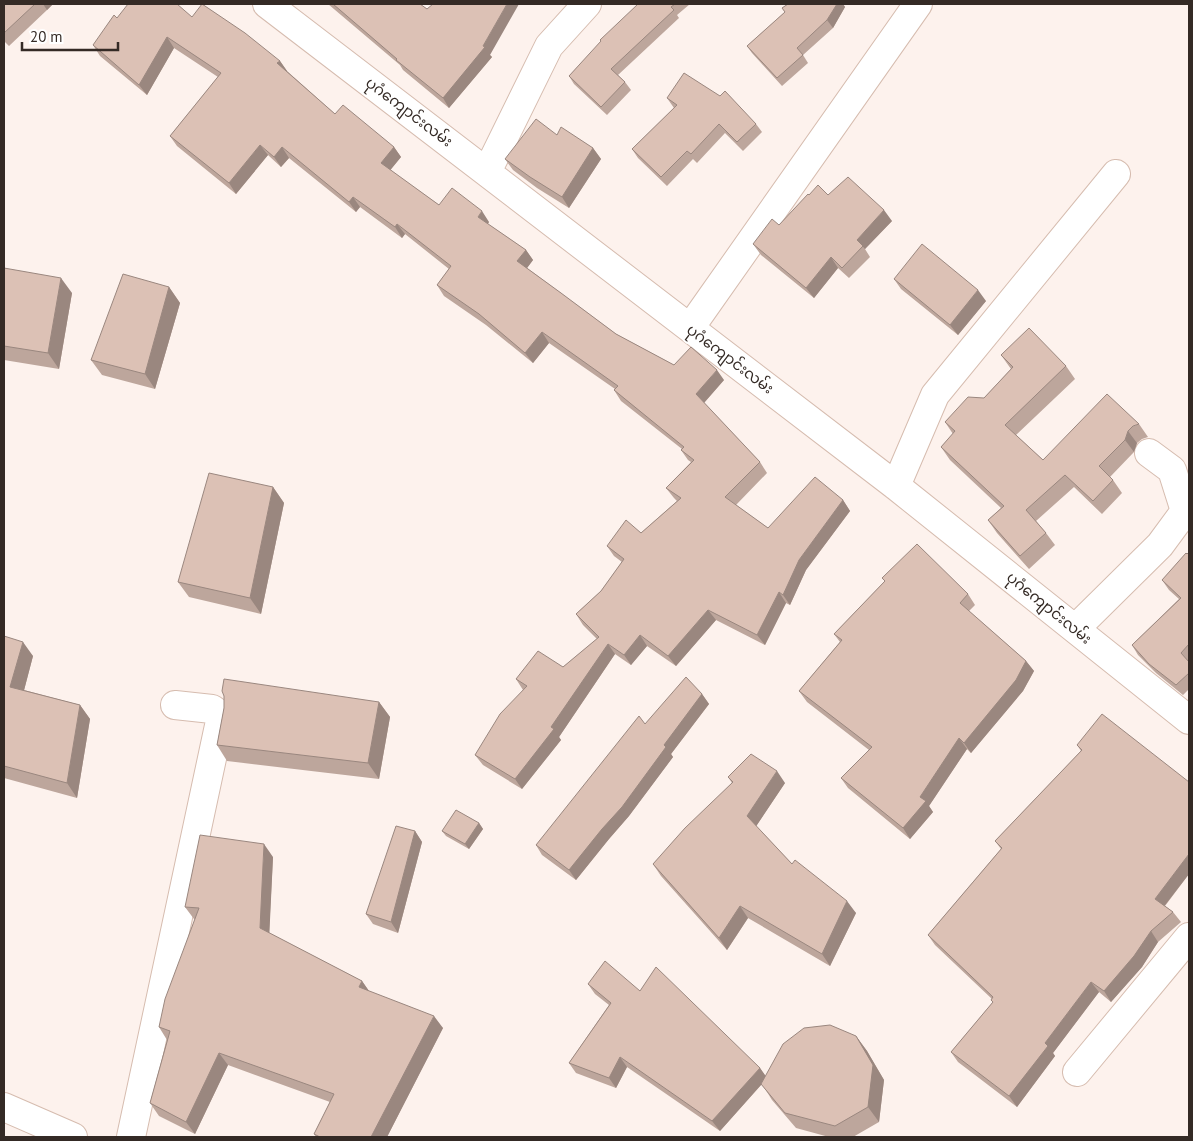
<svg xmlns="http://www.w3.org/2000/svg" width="1193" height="1141" font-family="'PT Sans','Noto Sans Myanmar',sans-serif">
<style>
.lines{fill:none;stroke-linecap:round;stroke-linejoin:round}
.minor-casing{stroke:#d6bcaf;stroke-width:30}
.secondary-casing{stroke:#d6bcaf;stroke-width:30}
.minor{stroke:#fff;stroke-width:28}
.secondary{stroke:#fff;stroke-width:28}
.wall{fill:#bda69c}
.shaded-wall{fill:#9a877f}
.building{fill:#dcc1b5;stroke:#9a877f}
.labels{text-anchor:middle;stroke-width:4;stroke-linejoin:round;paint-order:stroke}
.street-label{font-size:15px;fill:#342a25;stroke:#fff}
</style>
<rect width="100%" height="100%" fill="#fdf2ed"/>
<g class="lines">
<defs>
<path id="minor" d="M 267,4 L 896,486 L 1189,720
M 487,172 L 549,46 L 587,4
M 690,328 L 918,4
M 896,486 L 935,395 L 1116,174
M 1075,629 L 1160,545 L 1185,511 L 1172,470 L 1149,453
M 1077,1072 L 1189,937
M 131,1137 L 220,721 L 219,714 L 212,709 L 175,705"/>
<path id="secondary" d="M 4,1107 L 73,1137"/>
</defs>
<!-- minor casing -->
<use href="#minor" class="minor-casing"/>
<!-- secondary casing -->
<use href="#secondary" class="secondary-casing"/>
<!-- minor -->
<use href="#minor" class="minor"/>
<!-- secondary -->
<use href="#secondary" class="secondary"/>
</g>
<!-- wall -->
<path class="wall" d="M 4,4 L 53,4 L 47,10 L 9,46 L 4,41 Z
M 328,4 L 420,4 L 427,9 L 490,55 L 492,57 L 449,108 L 403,70 L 400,65 Z
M 638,4 L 690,4 L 677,15 L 679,18 L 618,75 L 625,82 L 631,90 L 607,115 L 574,84 L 569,76 Z
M 788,4 L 843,4 L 845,7 L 833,28 L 803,55 L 808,63 L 782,86 L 752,53 L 747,46 L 785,12 L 782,8 Z
M 192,17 L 280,61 L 287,71 L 335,114 L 394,147 L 401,157 L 390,170 L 439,205 L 489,222 L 488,224 L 526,250 L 533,260 L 527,268 L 616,334 L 674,365 L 724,380 L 704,403 L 760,462 L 767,473 L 736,505 L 768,528 L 843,500 L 850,511 L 806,570 L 790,605 L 786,603 L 765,645 L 716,620 L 676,666 L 647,646 L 631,665 L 615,654 L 559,737 L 561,740 L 522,789 L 483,765 L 475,755 L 523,690 L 516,679 L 563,667 L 597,639 L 583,625 L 576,614 L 601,591 L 622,562 L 614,556 L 607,546 L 641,533 L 677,501 L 674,498 L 666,488 L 691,462 L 688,460 L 681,450 L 682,449 L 621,401 L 614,390 L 615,389 L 549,343 L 533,363 L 486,325 L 444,296 L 437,285 L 449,269 L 405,234 L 402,238 L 360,207 L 356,212 L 289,158 L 281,167 L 268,155 L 236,194 L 177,146 L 170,136 L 218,77 L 174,48 L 147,95 L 100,56 L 93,45 L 117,18 Z
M 667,98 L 756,124 L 762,132 L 743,151 L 725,133 L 697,163 L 693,159 L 667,186 L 638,158 L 632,149 L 674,108 Z
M 557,135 L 593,148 L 601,159 L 569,208 L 537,188 L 513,170 L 505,159 Z
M 809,195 L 828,195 L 892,221 L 865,249 L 870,257 L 849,278 L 838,268 L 814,298 L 761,255 L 753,244 L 779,225 Z
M 4,268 L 72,293 L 59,369 L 4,360 Z
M 894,279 L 986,301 L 958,335 L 901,289 Z
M 169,287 L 180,303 L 155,389 L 102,375 L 91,360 Z
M 1001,355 L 1066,366 L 1075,379 L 1016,435 L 1043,460 L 1139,424 L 1148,437 L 1142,439 L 1137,443 L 1134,452 L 1110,477 L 1113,480 L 1122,493 L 1102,514 L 1074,487 L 1036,521 L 1046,533 L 1055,545 L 1029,569 L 997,533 L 988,520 L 1001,508 L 950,460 L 941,447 L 953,434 L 945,422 L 984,398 L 1011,369 Z
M 273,487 L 284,503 L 261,614 L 189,597 L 178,582 Z
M 1189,552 L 1189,689 L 1183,695 L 1156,673 L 1138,655 L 1132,645 L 1179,599 L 1169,590 L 1162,580 Z
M 882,578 L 968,594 L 975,605 L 969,611 L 1026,661 L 1034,671 L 1023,691 L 971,753 L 967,749 L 929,806 L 933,812 L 910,839 L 848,788 L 841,778 L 869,750 L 807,702 L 799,691 L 840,642 L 834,634 L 885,581 Z
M 4,636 L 33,656 L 24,690 L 80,705 L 90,719 L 77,798 L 4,778 Z
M 702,694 L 709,704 L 671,754 L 673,757 L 629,816 L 609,839 L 576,880 L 542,855 L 536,845 L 645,724 Z
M 379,702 L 390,717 L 379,779 L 227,761 L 217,745 L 224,708 Z
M 1077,745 L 1189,782 L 1189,874 L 1165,906 L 1173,912 L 1181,922 L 1158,942 L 1142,967 L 1111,1002 L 1099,992 L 1053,1053 L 1055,1056 L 1017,1107 L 958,1062 L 951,1052 L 993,1002 L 991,1000 L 992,999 L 935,945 L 928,935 L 1001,849 L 995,841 L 1081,751 Z
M 728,777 L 785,783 L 756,826 L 792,864 L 856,913 L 830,966 L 748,918 L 727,950 L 661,876 L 653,864 L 732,783 Z
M 479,823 L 483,829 L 469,849 L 446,836 L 442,831 Z
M 415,831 L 422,842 L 398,933 L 373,924 L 366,914 Z
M 273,857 L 269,933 L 362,981 L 369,991 L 443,1028 L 387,1137 L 316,1137 L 314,1134 L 330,1102 L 228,1065 L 195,1134 L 159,1116 L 150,1103 L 167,1040 L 159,1027 L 195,920 L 194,919 L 185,907 Z
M 588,984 L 640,991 L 760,1068 L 766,1077 L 856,1036 L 867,1051 L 884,1080 L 879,1122 L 853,1137 L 829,1137 L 796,1128 L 772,1100 L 762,1084 L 720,1131 L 627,1067 L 616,1088 L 576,1073 L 569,1063 L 609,1005 L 595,994 Z"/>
<!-- shaded-wall -->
<path class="shaded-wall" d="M 43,4 L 53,4 L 47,10 Z
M 507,4 L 519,4 L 490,55 L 492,57 L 449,108 L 443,98 L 483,46 Z
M 837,4 L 843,4 L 845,7 L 833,28 L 827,20 Z
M 167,37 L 174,48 L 147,95 L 139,85 Z
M 280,61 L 287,71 L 285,74 L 277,63 Z
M 260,145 L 268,155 L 236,194 L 229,183 Z
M 282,147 L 289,158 L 281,167 L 274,157 Z
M 394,147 L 401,157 L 388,173 L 381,163 Z
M 593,148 L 601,159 L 569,208 L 562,197 Z
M 353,197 L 360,207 L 356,212 L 349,202 Z
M 884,210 L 892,221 L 865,249 L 857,240 Z
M 482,211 L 489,222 L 485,227 L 478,217 Z
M 397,224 L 405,234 L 402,238 L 395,227 Z
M 526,250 L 533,260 L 524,272 L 517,261 Z
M 831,257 L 838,268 L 814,298 L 806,288 Z
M 61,278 L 72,293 L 59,369 L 48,353 Z
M 169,287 L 180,303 L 155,389 L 145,374 Z
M 978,290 L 986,301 L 958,335 L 950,325 Z
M 542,332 L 549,343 L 533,363 L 525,353 Z
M 717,370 L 724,380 L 703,404 L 696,394 Z
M 1128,431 L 1137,443 L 1134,452 L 1125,440 Z
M 273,487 L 284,503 L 261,614 L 250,598 Z
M 843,500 L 850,511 L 806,570 L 790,605 L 783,595 L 799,560 Z
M 779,592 L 786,603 L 765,645 L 757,635 Z
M 708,610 L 716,620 L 676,666 L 668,656 Z
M 640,635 L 647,646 L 631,665 L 624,655 Z
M 23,642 L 33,656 L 21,702 L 10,687 Z
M 608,644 L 615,654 L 559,737 L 561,740 L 522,789 L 515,779 Z
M 1026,661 L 1034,671 L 1023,691 L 971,753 L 964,743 Z
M 702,694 L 709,704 L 671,754 L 673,757 L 629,816 L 609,839 L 576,880 L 569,870 Z
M 379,702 L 390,717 L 379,779 L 368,763 Z
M 80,705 L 90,719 L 77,798 L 67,783 Z
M 959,738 L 967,749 L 929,806 L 933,812 L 910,839 L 903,828 L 920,797 Z
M 777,771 L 785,783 L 755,828 L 747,816 Z
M 479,823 L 483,829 L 469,849 L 465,844 Z
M 415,831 L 422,842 L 398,933 L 391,922 Z
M 264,844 L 273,857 L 269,941 L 260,928 Z
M 1189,854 L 1189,874 L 1162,909 L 1155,899 Z
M 847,901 L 856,913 L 830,966 L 822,954 Z
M 740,906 L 748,918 L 727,950 L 719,938 Z
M 1151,931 L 1158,942 L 1142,967 L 1111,1002 L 1104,991 Z
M 362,981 L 371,994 L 359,987 Z
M 1091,982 L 1099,992 L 1053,1053 L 1055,1056 L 1017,1107 L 1009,1096 L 1045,1043 Z
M 434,1016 L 443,1028 L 387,1137 L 371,1137 Z
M 856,1036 L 867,1051 L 884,1080 L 879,1122 L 868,1107 Z
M 219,1053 L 228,1065 L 195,1134 L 186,1122 Z
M 620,1057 L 627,1067 L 616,1088 L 609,1078 Z
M 760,1068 L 767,1078 L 720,1131 L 712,1121 Z"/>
<!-- building -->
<path class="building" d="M 4,4 L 35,4 L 4,33 Z
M 128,4 L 177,4 L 192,17 L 202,4 L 245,33 L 280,61 L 277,63 L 335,114 L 343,105 L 394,147 L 381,163 L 439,205 L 452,188 L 482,211 L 478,217 L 526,250 L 517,261 L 561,293 L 616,334 L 674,365 L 691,347 L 717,370 L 696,394 L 760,462 L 725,497 L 768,528 L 815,477 L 843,500 L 799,560 L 783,595 L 779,592 L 757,635 L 708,610 L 668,656 L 640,635 L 624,655 L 608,644 L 551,727 L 554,729 L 515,779 L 475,755 L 500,714 L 527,686 L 516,679 L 538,651 L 563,667 L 599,637 L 576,614 L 601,591 L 624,559 L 607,546 L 626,520 L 641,533 L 681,498 L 666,488 L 694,460 L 681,450 L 684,447 L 614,390 L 618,386 L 542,332 L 525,353 L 479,314 L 437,285 L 451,266 L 397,224 L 395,227 L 353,197 L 349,202 L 282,147 L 274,157 L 260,145 L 229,183 L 170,136 L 221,73 L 167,37 L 139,85 L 93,45 L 114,15 L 117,18 Z
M 333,4 L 420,4 L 427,9 L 433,4 L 507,4 L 483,46 L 485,47 L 443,98 L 396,60 L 397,59 Z
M 638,4 L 675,4 L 671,7 L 674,10 L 611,69 L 625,82 L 601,107 L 569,76 L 601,41 L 600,40 Z
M 788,4 L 837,4 L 827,20 L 797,48 L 803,55 L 777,78 L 747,46 L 785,12 L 782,8 Z
M 684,73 L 720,96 L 725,91 L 756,124 L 737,142 L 719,124 L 691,154 L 687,151 L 661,177 L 632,149 L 677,105 L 667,98 Z
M 536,119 L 557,135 L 561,127 L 593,148 L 562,197 L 530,177 L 505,159 Z
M 848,177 L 884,210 L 857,240 L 863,246 L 842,268 L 831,257 L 806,288 L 753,244 L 772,219 L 779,225 L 808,194 L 809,195 L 818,185 L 828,195 Z
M 922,244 L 978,290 L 950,325 L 894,279 Z
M 4,268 L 61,278 L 48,353 L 4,346 Z
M 123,274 L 169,287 L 145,374 L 91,360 Z
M 1029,328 L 1066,366 L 1005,425 L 1043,460 L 1107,394 L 1139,424 L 1133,426 L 1128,431 L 1125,440 L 1099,466 L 1113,480 L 1093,501 L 1065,475 L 1026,510 L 1046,533 L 1020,556 L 988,520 L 1004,506 L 941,447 L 955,431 L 945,422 L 968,397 L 984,398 L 1013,367 L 1001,355 Z
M 209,473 L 273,487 L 250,598 L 178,582 Z
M 917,544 L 968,594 L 960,603 L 1026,661 L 1016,680 L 964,743 L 959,738 L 920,797 L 926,801 L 903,828 L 841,778 L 872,747 L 799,691 L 842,640 L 834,634 L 885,581 L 882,578 Z
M 1189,552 L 1189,644 L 1181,653 L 1189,662 L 1189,673 L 1176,685 L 1149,664 L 1132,645 L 1181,598 L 1162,580 L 1186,553 L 1187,554 Z
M 4,636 L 23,642 L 10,687 L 80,705 L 67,783 L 4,766 Z
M 686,677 L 702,694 L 664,745 L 666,747 L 622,807 L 602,829 L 569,870 L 536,845 L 639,716 L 645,724 Z
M 224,679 L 379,702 L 368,763 L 217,745 L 224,708 L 224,696 L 222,691 Z
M 1102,714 L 1189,782 L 1189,854 L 1155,899 L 1173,912 L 1151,931 L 1134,956 L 1104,991 L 1091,982 L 1045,1043 L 1048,1046 L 1009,1096 L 951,1052 L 993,1002 L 991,1000 L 993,997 L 928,935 L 1002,848 L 995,841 L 1082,750 L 1077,745 Z
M 751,754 L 777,771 L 747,816 L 792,864 L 795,860 L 847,901 L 822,954 L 740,906 L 719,938 L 653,864 L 685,828 L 733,782 L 728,777 Z
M 456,810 L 479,823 L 465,844 L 442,831 Z
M 396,826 L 415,831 L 391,922 L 366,914 Z
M 200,835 L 264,844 L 260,928 L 362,981 L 359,987 L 434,1016 L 371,1137 L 320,1137 L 314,1134 L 334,1094 L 219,1053 L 186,1122 L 150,1103 L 170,1031 L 159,1027 L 165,999 L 199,908 L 185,907 Z
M 605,961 L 640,991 L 656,967 L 760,1068 L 712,1121 L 620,1057 L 609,1078 L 569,1063 L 611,1003 L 588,984 Z
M 830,1025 L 856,1036 L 873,1065 L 868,1107 L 835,1126 L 785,1113 L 761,1084 L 783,1044 L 804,1028 Z"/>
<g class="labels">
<!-- street labels -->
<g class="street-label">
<text transform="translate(409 112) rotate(37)" y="5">ပုဂံကျောင်းလမ်း</text>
<text transform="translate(730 359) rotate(37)" y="5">ပုဂံကျောင်းလမ်း</text>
<text transform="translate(1049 608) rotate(39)" y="5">ပုဂံကျောင်းလမ်း</text>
</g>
</g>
<!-- border -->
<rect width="1193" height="1141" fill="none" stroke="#342a25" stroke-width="10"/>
<!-- scale -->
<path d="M22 42v8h96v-8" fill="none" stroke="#342a25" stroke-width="2.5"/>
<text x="30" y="42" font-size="15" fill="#342a25" stroke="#ffffff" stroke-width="4" paint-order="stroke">20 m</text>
</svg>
